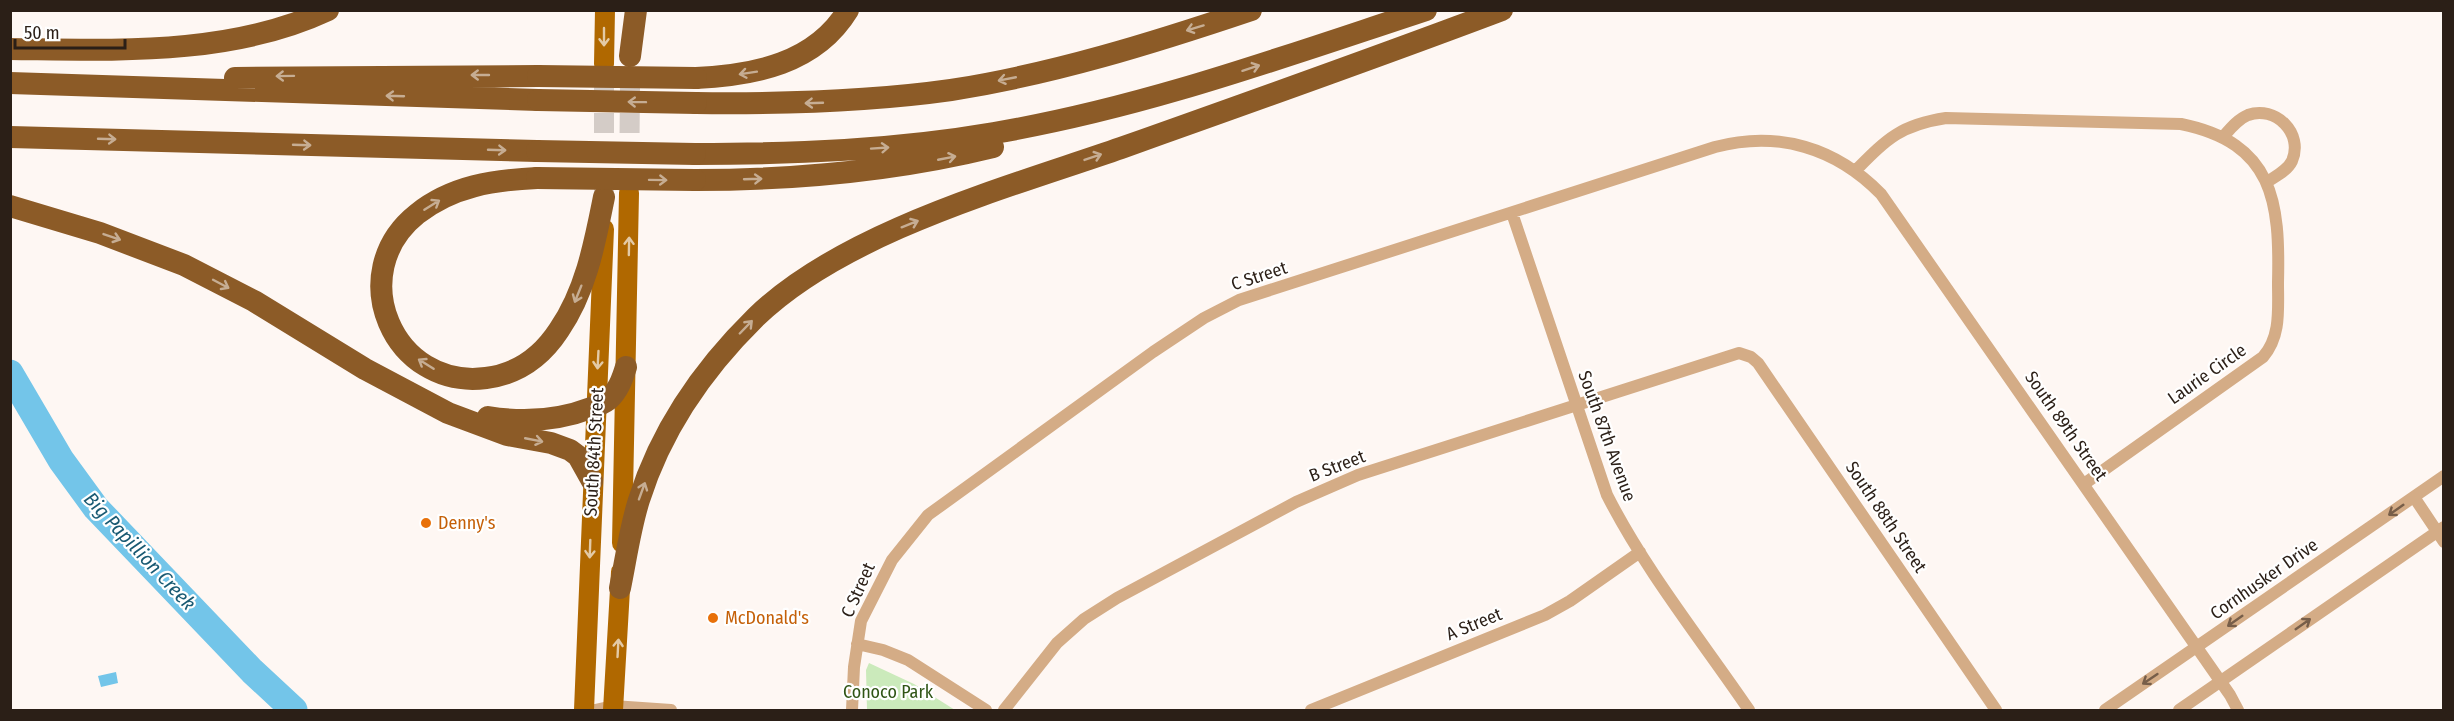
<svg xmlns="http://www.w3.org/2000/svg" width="2454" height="721" font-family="'Fira Sans Condensed',sans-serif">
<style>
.green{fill:#cbeabb}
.water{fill:#73c5e9}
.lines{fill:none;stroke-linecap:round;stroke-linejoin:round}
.river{stroke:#73c5e9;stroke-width:27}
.primary-tunnel{stroke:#d4ccc7;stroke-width:20;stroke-dasharray:20 10;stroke-linecap:butt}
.street{stroke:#d4ac86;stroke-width:12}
.primary{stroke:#b06800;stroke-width:20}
.highway{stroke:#8c5b27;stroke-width:22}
.highway-bridge{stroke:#8c5b27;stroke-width:22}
.oneway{stroke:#c6ad93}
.oneway2{stroke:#e3caa6}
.oneway3{stroke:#775e49}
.food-dot{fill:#e8710a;stroke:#fff;stroke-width:2}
.labels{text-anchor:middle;stroke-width:4.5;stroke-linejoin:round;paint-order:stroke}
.street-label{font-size:18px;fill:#2b1f17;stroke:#fff}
.food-label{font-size:18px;fill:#c56008;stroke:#fff;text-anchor:start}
.park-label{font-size:18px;fill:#305516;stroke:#fff}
.water-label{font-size:20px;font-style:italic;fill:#195a73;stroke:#fff}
</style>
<rect width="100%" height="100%" fill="#fef7f3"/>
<!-- green -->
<path class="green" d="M 869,663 L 914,684 L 955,710 L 867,710 L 866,670 Z"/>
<!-- water -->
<path class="water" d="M 116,672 L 118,683 L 101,687 L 98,676 Z"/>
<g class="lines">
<!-- river -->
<path class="river" d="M 10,373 L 61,460 L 96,508 L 252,671 L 294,710"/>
<!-- primary-tunnel -->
<path class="primary-tunnel" d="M 604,193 L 604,87
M 629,193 L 630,88"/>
<!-- street -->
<path class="street" d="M 2223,137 C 2230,129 2238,119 2248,115 C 2275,105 2304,133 2292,161 C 2287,171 2276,176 2267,182
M 1855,171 C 1887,139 1900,125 1946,118 L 2181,124 C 2274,143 2280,202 2278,283 C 2278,310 2281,336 2263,357 L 2084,484
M 1512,213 L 1607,495 C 1645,570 1702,641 1749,710
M 2414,497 L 2444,542
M 857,644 L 883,650 L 908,660 L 986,710
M 595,710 L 613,706 L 671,710
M 852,710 L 854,667 L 861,621 L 892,560 L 928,515 L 1153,352 L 1204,318 L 1239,300 L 1715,147 C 1778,130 1836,148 1881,194 L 2230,695 L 2238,710
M 1004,710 L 1057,643 L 1084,619 L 1117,598 L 1296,502 L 1358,475 L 1739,353 L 1751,357 L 1758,363 L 1996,710
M 1311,710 L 1545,615 L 1570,601 L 1640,552
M 2105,710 L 2444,476
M 2179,710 L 2444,527"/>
<!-- primary -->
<path class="primary" d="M 604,64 L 605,10
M 622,543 L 629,193
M 584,710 L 604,229
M 613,710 L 621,572"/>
<!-- highway -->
<path class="highway" d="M 10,49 C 116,50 230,56 328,10
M 630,56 L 636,10
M 235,78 L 538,76
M 696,78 C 754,75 815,64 848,10
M 10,83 L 538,100
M 696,103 C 781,104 866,102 951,90 C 1053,74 1153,43 1251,10
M 10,137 L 537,151
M 695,154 C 795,154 895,150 994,133 C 1142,108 1283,57 1426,10
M 537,178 C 494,180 452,186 417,214 C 343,273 393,390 486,378 C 518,374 542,356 559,330 C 586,291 595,242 604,197
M 695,180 C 795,180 895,171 993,147
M 10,206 L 100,233 L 184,265 L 254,301 L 365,369 L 448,413 L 507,435 L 551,443 L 570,450 L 578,456 L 592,481
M 488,417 C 524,423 557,421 591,408 C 597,406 603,404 608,400 C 618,391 622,380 626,367
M 620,588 C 626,559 630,528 639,500 C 661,430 704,368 756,317 C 844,232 1006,188 1121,148 C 1248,103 1375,58 1502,10"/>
<!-- highway-bridge -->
<path class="highway-bridge" d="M 538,76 L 696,78
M 538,100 L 696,103
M 537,151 L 695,154
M 537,178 L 695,180"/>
</g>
<!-- one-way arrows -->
<defs><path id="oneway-shaft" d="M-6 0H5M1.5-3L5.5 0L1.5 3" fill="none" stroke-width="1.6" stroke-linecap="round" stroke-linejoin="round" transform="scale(1.5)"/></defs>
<g class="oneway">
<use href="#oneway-shaft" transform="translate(1195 28) rotate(163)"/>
<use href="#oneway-shaft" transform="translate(1251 68) rotate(-18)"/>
<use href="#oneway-shaft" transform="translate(748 73) rotate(171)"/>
<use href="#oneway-shaft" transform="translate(480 75) rotate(-180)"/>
<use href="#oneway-shaft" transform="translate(285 76) rotate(179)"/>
<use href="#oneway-shaft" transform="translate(1007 79) rotate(169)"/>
<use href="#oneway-shaft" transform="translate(395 96) rotate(-178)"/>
<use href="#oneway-shaft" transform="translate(637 102) rotate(-179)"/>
<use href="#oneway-shaft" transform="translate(814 103) rotate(178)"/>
<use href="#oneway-shaft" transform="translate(107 139) rotate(2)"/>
<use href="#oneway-shaft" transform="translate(302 145) rotate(2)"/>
<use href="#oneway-shaft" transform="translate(880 148) rotate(-4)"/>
<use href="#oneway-shaft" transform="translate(497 150) rotate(2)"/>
<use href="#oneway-shaft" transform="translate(1093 157) rotate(-19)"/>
<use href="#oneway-shaft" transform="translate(947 158) rotate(-11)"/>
<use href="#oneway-shaft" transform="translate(753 179) rotate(-2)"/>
<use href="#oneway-shaft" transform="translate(658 180) rotate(1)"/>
<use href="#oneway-shaft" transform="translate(432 205) rotate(-32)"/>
<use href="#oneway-shaft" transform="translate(910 224) rotate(-22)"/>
<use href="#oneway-shaft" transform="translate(112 237) rotate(19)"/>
<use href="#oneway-shaft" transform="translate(221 284) rotate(28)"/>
<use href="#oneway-shaft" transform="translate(578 294) rotate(112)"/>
<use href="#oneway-shaft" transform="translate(746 327) rotate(-46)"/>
<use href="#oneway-shaft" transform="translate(426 364) rotate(-148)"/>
<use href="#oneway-shaft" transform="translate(534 440) rotate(11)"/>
<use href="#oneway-shaft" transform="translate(642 491) rotate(-70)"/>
</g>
<g class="oneway2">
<use href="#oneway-shaft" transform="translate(604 37) rotate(90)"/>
<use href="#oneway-shaft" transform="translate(629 246) rotate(-89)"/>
<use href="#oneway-shaft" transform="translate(598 360) rotate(93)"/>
<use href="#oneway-shaft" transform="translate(590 549) rotate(92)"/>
<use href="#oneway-shaft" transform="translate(618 648) rotate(-87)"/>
</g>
<g class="oneway3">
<use href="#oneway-shaft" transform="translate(2396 510) rotate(145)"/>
<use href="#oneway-shaft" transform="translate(2235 621) rotate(145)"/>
<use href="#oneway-shaft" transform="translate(2303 624) rotate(-35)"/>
<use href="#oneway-shaft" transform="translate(2150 679) rotate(146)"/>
</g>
<!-- markers -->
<g class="food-dot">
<circle cx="426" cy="523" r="6"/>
<circle cx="713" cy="618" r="6"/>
</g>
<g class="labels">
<!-- street labels -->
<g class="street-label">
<text transform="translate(1259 276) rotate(-18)" y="6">C Street</text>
<text transform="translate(2207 374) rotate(-35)" y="6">Laurie Circle</text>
<text transform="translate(2066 426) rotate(55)" y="6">South 89th Street</text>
<text transform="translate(1607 436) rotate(70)" y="6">South 87th Avenue</text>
<text transform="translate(594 452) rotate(-87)" y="6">South 84th Street</text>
<text transform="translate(1337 466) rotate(-21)" y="6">B Street</text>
<text transform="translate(1886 517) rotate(56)" y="6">South 88th Street</text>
<text transform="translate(2264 579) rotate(-35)" y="6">Cornhusker Drive</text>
<text transform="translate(858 590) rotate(-66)" y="6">C Street</text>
<text transform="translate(1474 624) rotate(-22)" y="6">A Street</text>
</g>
<!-- food labels -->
<g class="food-label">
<text x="438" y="529">Denny's</text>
<text x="725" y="624">McDonald's</text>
</g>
<!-- park labels -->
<g class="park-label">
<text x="888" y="698">Conoco Park</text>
</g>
<!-- water labels -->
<g class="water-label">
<text transform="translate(140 551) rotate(47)" y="7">Big Papillion Creek</text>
</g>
</g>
<!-- border -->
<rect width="2454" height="721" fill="none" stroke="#2b1f17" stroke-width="24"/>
<!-- scale -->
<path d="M15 39v9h110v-9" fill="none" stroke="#2b1f17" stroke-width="3"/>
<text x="24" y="39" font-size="18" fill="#2b1f17" stroke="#ffffff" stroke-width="4.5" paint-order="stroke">50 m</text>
</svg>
